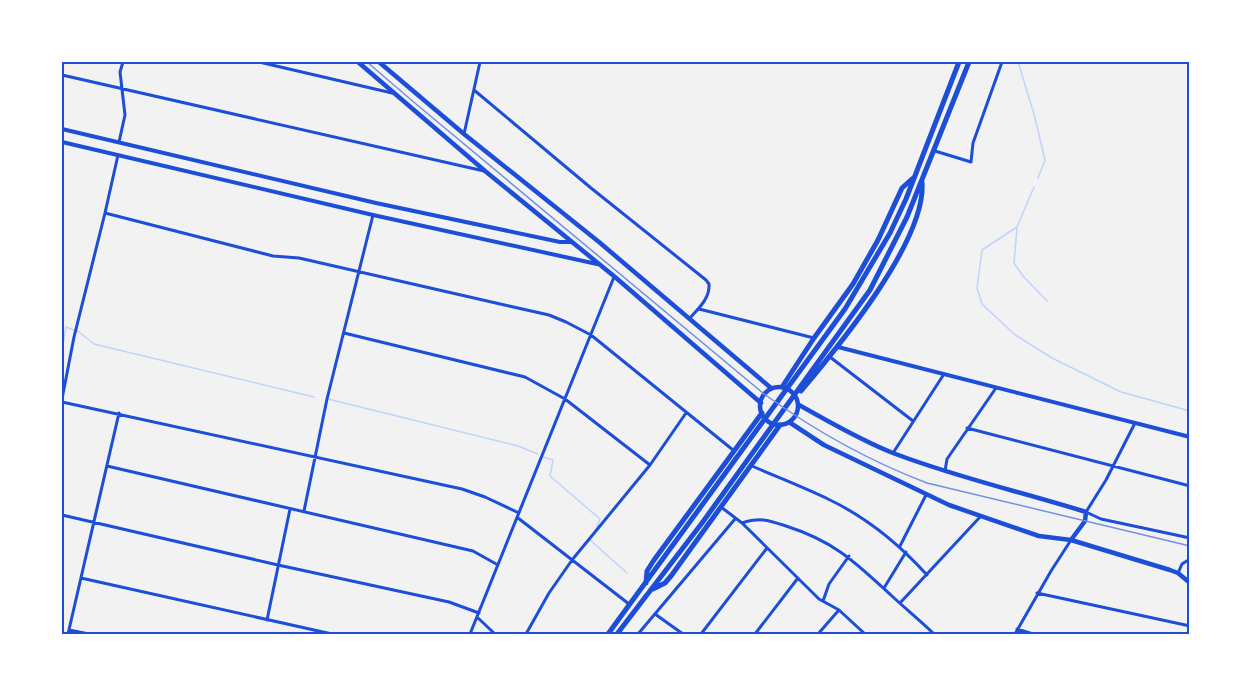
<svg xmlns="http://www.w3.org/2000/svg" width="1251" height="696" font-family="Quicksand,sans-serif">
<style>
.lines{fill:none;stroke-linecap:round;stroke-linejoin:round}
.stream{stroke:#bfd3fe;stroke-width:1.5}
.minor{stroke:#1d4ed8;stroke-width:3}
.tertiary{stroke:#1d4ed8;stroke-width:4}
.secondary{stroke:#1d4ed8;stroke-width:4.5}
.primary{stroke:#1d4ed8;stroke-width:5}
.rail{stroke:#7290e2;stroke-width:1.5}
.neatline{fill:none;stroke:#1d4ed8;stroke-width:2}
</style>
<rect width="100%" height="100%" fill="#f2f2f2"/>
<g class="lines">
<!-- stream -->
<path class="stream" d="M 1018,62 L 1034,114 L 1045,160 L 1038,178
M 1034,187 L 1017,227 L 982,250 L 977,288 L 982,304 L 1014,334 L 1052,358 L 1121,392 L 1190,411
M 1017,228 L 1014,263 L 1023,276 L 1047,301
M 62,350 L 66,327 L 79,332 L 94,344 L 314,397
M 328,399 L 518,446 L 538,454
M 543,457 L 553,460 L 550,476 L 600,519 L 595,531
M 590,540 L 627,573"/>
<!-- minor -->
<path class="minor" d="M 259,62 L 392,93
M 62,75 L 484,171
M 474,90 L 591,188 L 706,280 L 709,284 C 710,298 699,308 690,318
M 464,134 L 480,62
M 119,142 L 125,115 L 120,72 L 123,62
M 935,151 L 971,162 L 973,143 L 1002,62
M 118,155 L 105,213 L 273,256 L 299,258 L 509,306 L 549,315 L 566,322 L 591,335 L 733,450
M 699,309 L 814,338
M 344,333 L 525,377 L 565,399 L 650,465
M 830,357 L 913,421
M 62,399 L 74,337 L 105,213
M 62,402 L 462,489 L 485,497 L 519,513
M 1135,423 L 1106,480 L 1086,512 L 1101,519 L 1190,538
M 967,428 L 1190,486
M 893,453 L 944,374
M 107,466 L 473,551 L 498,565
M 752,466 C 777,477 803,487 828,499 C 866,517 899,544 927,575
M 945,471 L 947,459 L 996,388
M 721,507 L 742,523 L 819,599 L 839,610 L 865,634
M 304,511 L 327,399 L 373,215
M 62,515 L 278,565 L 449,602 L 479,613
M 518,518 L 629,604
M 742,523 C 760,517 768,520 786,526 C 836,542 856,563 893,597 C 907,610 921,621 934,634
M 900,546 L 926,495
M 1178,573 L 1182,564 L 1190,559
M 81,578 L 332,634
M 884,588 L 906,552
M 1037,593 L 1190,626
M 823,601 L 829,584 L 849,556
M 900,603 L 980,517
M 655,614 L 683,634
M 477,617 L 495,634
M 267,620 L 290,509
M 1017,629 L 1033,634
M 69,630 L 89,634
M 68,634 L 119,413
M 470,634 L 614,277
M 526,634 L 549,593 L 572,560 L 650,465 L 686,413
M 638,634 L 735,519
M 701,634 L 767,548
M 755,634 L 798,578
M 818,634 L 838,611
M 1015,634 L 1051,571 L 1071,540"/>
<!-- tertiary -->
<path class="tertiary" d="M 62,129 L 376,203 L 560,242 L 571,242
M 62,142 L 373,215 L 597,264
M 838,347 L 1190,437"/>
<!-- secondary -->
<path class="secondary" d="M 358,62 L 485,171 L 615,277 L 761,403
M 379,62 L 464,134 L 599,242 L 771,388
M760 406a19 19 0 1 1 38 0a19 19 0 1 1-38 0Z
M 799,405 C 830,422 860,440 893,453 C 955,477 1022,492 1086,512 L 1085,521 L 1071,540
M 789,422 L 824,445 L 949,505 L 1039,536 L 1071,540 L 1170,570 L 1178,573 L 1190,583"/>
<!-- primary -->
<path class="primary" d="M 782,387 L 814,338 L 853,284 L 878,240 L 902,188 L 912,179
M 801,391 C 838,347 927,240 922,182
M 646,583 L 647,571 L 654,560 L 762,413
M 653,589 L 665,583 L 671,576 L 780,425
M 608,634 L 845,309 L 890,233 L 906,199 L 959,62
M 617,634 L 702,523 L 870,290 L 907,217 L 969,62"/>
<!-- rail -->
<path class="rail" d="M 367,62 L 416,104 L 764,394 C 814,430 869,461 927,483 L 1190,546"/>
</g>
<!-- border -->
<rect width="1251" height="696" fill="none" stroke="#ffffff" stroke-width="126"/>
<rect x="63" y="63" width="1125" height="570" class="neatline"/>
</svg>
